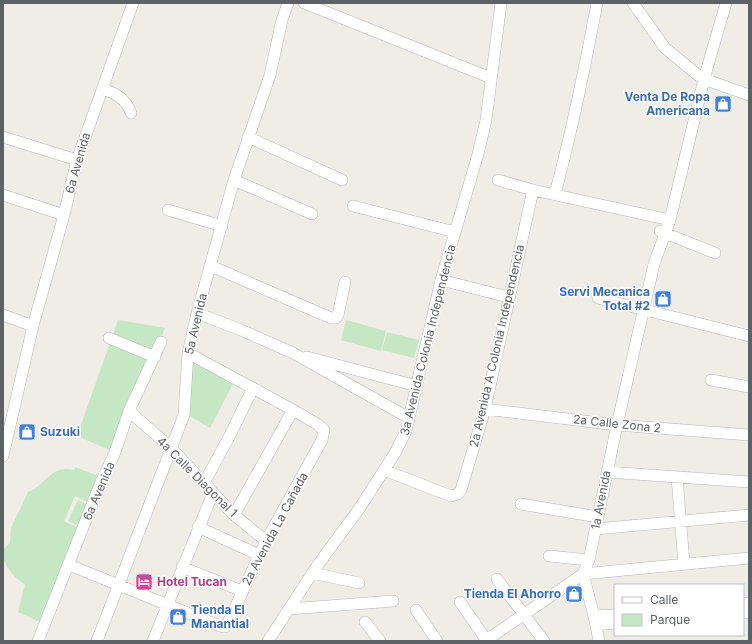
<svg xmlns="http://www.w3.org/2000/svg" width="752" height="644" font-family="Inter,sans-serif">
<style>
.green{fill:#c5e7c3}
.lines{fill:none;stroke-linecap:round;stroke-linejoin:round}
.minor-casing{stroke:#b3b6ba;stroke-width:12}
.minor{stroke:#fff;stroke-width:11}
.labels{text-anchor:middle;stroke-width:3;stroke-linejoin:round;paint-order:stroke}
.shop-label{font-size:12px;font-weight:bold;fill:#366cbe;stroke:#fff;text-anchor:end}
.street-label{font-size:12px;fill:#5d6266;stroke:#fff}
.hotel-label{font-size:12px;font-weight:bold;fill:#b23c85;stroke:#fff;text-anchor:start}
</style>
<rect width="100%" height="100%" fill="#efede6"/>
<!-- green -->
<path class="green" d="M 118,320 L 165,328 L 117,453 L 77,436 Z
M 346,320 L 386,331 L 381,351 L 341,340 Z
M 387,332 L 419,340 L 414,358 L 382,350 Z
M 189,355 L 235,380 L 210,428 L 186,414 Z
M 75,467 L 106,479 L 95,506 L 75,496 L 64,521 L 79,528 L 71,542 L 40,622 L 18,612 L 25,585 C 17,579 6,569 3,558 C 2,556 3,551 3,549 L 10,543 L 11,528 L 28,492 C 46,486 50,464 74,470 Z
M 78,500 L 90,505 L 81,527 L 68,521 Z"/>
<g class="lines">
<defs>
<path id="minor" d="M 304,3 L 491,78
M 633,3 L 665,48 L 699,76 L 704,79 L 749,95
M 102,89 C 116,93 126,99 131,113
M 3,137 L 77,160
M 248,137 L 342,180
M 234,180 L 312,214
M 498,180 L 533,190 L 670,220
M 555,194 C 572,131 585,67 597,3
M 3,195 L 64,215
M 353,206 L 455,232
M 168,210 L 222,226
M 660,231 L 715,253
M 211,266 L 331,318 L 336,318 L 338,315 L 345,282
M 441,280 L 508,297
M 598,298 L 749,336
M 197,313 L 241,330 L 293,353 L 409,418
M 3,315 L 33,326
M 109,338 L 155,357
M 307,357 L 417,386
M 711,380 L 749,387
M 485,409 L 617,425 L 749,435
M 129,411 L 171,448 L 234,515 L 266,541
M 3,456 L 33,326 L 64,215 L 77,160 L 133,3
M 384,470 L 451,496 L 458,494 L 461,490 L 485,409 L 533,190
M 607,472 L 749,482
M 677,477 L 684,564
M 204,483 L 228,439 L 253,388
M 521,504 L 598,517
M 234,515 L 293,410
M 198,527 L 259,555
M 596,529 L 749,515
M 549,556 L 589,560
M 69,565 L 220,626 L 225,627 L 228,623 L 266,541 L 322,440 L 324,430 L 317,424 L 293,410 L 188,353
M 182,567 L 242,591
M 312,573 L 359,583
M 583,574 L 589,560 L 617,425 L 654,264 L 670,220 L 704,79 L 726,3
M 583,574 L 594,616 L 599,641
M 497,579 L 544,641
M 460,602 L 487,641
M 743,604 L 749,603
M 289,609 L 393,601
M 416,610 L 437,641
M 743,613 L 749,613
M 594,616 L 615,615
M 365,622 L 380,641
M 596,625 L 615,623
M 38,641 L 101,482 L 114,455 L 129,411 L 161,342
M 97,641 L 184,415 L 188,353 L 197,313 L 234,180 L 270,75 L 282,20 L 288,3
M 153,641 L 213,493
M 268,641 L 317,566 L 359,509 L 395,453 L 406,431 L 441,280 L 478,154 L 486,120 L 501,3
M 485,641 L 583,574 L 749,558"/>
</defs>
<!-- minor casing -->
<use href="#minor" class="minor-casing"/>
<!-- minor -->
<use href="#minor" class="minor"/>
</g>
<!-- icons -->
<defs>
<symbol id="shop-square" viewBox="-11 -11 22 22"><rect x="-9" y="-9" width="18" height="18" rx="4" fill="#3f7fe0" stroke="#fff"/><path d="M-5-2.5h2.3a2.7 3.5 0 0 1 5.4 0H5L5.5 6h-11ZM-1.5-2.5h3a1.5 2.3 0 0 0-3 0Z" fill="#fff"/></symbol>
<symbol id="hotel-square" viewBox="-11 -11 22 22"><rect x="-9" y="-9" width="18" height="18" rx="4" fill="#d1479c" stroke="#fff"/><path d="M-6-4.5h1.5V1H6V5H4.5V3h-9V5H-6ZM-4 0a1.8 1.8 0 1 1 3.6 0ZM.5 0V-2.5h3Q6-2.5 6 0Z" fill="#fff"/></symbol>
</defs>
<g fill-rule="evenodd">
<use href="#shop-square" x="713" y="94" width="20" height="20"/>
<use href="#shop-square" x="653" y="289" width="20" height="20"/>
<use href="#shop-square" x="17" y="422" width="20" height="20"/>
<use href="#hotel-square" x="134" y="572" width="20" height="20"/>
<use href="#shop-square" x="564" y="584" width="20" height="20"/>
<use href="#shop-square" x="168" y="607" width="20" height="20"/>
</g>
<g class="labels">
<!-- shop labels -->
<g class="shop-label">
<text x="710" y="101">Venta De Ropa<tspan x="710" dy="14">Americana</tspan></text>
<text x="650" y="296">Servi Mecanica<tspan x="650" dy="14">Total #2</tspan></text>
<text x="40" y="436" text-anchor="start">Suzuki</text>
<text x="561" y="598">Tienda El Ahorro</text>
<text x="191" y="614" text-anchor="start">Tienda El<tspan x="191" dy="14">Manantial</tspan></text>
</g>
<!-- street labels -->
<g class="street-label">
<text transform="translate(78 163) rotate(-74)" y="4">6a Avenida</text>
<text transform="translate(196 324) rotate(-77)" y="4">5a Avenida</text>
<text transform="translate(428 340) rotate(-76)" y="4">3a Avenida Colonia Independencia</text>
<text transform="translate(497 346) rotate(-77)" y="4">2a Avenida A Colonia Independencia</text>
<text transform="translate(617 424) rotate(6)" y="4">2a Calle Zona 2</text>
<text transform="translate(197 477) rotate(45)" y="4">4a Calle Diagonal 1</text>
<text transform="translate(99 491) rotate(-67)" y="4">6a Avenida</text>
<text transform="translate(601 500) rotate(-79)" y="4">1a Avenida</text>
<text transform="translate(275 529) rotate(-62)" y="4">2a Avenida La Cañada</text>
</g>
<!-- hotel labels -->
<g class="hotel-label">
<text x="157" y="586">Hotel Tucan</text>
</g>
</g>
<!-- border -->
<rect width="752" height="644" fill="none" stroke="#5d6266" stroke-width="8"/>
<!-- legend -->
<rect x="614" y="584" width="130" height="52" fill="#ffffff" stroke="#bec0c2"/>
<rect x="622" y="597" width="20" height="6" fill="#ffffff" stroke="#bec0c2"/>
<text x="650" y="604" font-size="12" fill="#5d6266">Calle</text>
<rect x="622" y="614" width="20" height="12" fill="#c5e7c3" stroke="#bec0c2"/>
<text x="650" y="624" font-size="12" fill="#5d6266">Parque</text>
</svg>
